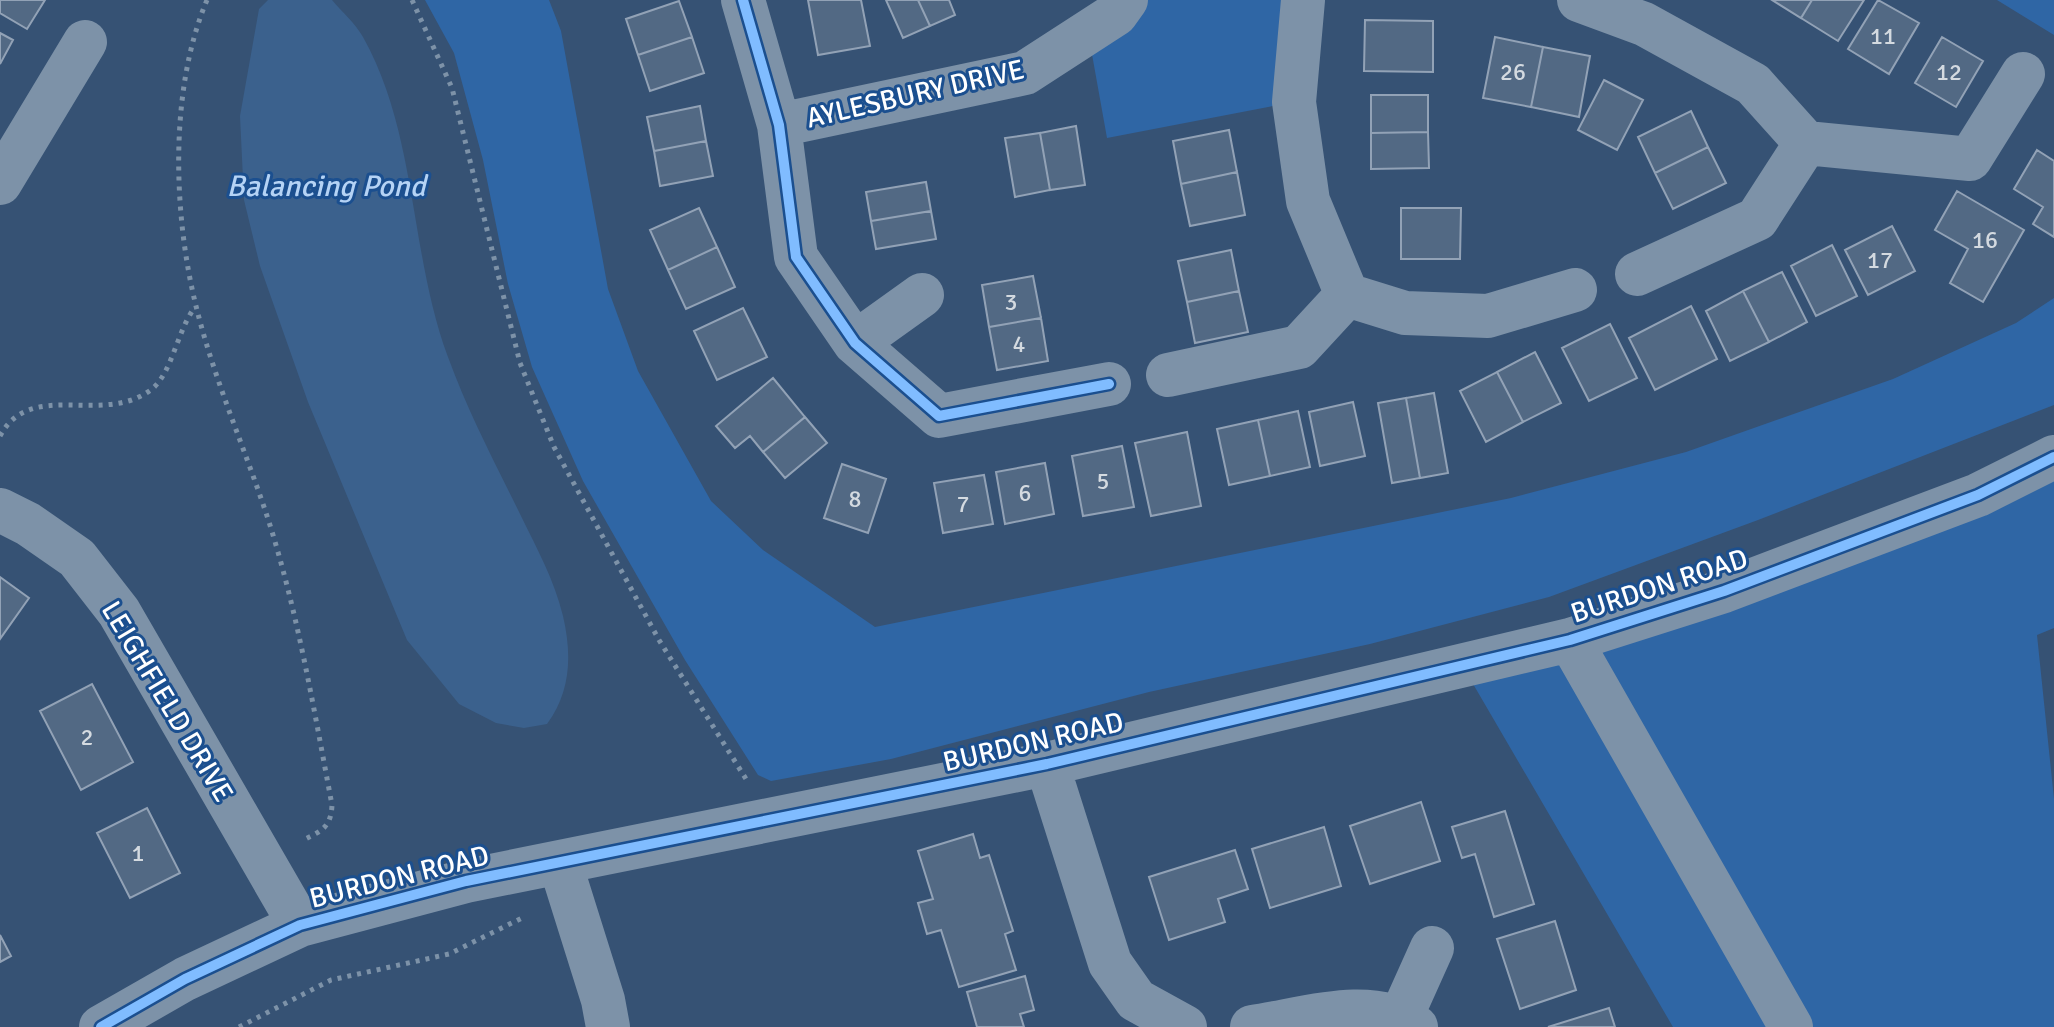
<svg xmlns="http://www.w3.org/2000/svg" width="2054" height="1027" font-family="Signika,sans-serif">
<style>
.green{fill:#2f66a5}
.water{fill:#3b618d}
.building{fill:#526984;stroke:#92a2b6;stroke-width:2}
.lines{fill:none;stroke-linecap:round;stroke-linejoin:round}
.path{stroke:#7d92a8;stroke-width:5;stroke-dasharray:4 6;stroke-linecap:butt}
.minor{stroke:#7d92a8;stroke-width:44}
.cycleway-casing{stroke:#1b4f8f;stroke-width:15}
.cycleway{stroke:#80bcff;stroke-width:10}
.labels{text-anchor:middle;stroke-width:6;stroke-linejoin:round;paint-order:stroke}
.number-label{font-size:24px;fill:#d4dae0}
.street-label{font-size:28px;fill:#fff;stroke:#1b4f8f}
.water-label{font-size:30px;font-style:italic;fill:#b5d3f5;stroke:#1b4f8f}
</style>
<rect width="100%" height="100%" fill="#365274"/>
<!-- green -->
<path class="green" d="M 425,0 L 549,0 L 561,31 L 608,289 L 638,371 L 711,501 L 763,550 L 875,627 L 1511,498 L 1686,452 L 1893,379 L 2016,323 L 2054,298 L 2054,405 L 1758,520 L 1549,597 L 1370,644 L 1149,692 L 891,759 L 771,781 L 758,775 L 685,660 L 583,481 L 532,367 L 508,284 L 483,160 L 454,53 Z
M 1126,0 L 1303,0 L 1294,102 L 1107,138 L 1088,32 Z
M 1997,0 L 2054,0 L 2054,35 Z
M 2054,457 L 2054,628 L 2037,635 L 2054,799 L 2054,1027 L 1673,1027 L 1462,665 Z"/>
<!-- water -->
<path class="water" d="M 268,0 L 332,0 C 342,12 355,23 363,37 C 418,136 409,252 448,357 C 468,412 495,463 521,516 C 537,549 554,579 563,616 C 572,655 571,691 547,724 L 524,728 L 496,723 L 459,704 L 407,640 L 308,402 L 260,266 L 244,200 L 240,116 L 259,9 Z"/>
<!-- building -->
<path class="building" d="M 0,0 L 45,0 L 27,29 L 0,13 Z
M 808,0 L 861,0 L 870,46 L 818,55 Z
M 886,0 L 918,0 L 930,26 L 903,38 Z
M 918,0 L 949,0 L 955,15 L 930,26 Z
M 1772,0 L 1812,0 L 1801,18 Z
M 1812,0 L 1864,0 L 1838,41 L 1801,18 Z
M 1878,0 L 1919,23 L 1889,74 L 1848,49 Z
M 679,1 L 692,37 L 638,55 L 626,19 Z
M 1365,20 L 1433,21 L 1433,72 L 1364,71 Z
M 0,33 L 13,40 L 0,64 Z
M 692,37 L 704,73 L 650,91 L 638,55 Z
M 1495,37 L 1543,47 L 1531,107 L 1483,98 Z
M 1942,37 L 1983,61 L 1956,107 L 1915,83 Z
M 1543,47 L 1590,56 L 1579,117 L 1531,107 Z
M 1604,80 L 1643,100 L 1617,150 L 1578,130 Z
M 1371,95 L 1428,95 L 1428,132 L 1371,133 Z
M 700,106 L 706,141 L 654,151 L 647,117 Z
M 1691,111 L 1708,147 L 1655,173 L 1638,137 Z
M 1076,126 L 1085,185 L 1050,190 L 1040,133 Z
M 1229,130 L 1237,172 L 1181,184 L 1173,141 Z
M 1428,132 L 1429,168 L 1371,169 L 1371,133 Z
M 1040,133 L 1050,190 L 1015,197 L 1005,138 Z
M 706,141 L 713,176 L 660,186 L 654,151 Z
M 1708,147 L 1726,183 L 1673,209 L 1655,173 Z
M 2037,150 L 2054,161 L 2054,237 L 2033,224 L 2043,207 L 2014,189 Z
M 1237,172 L 1245,215 L 1190,226 L 1181,184 Z
M 926,182 L 931,211 L 871,221 L 866,192 Z
M 1957,191 L 2024,230 L 1983,302 L 1950,283 L 1968,249 L 1935,230 Z
M 699,208 L 717,247 L 668,270 L 650,230 Z
M 1401,208 L 1461,208 L 1460,259 L 1401,259 Z
M 931,211 L 936,239 L 876,249 L 871,221 Z
M 1892,226 L 1915,271 L 1868,295 L 1845,250 Z
M 1832,245 L 1857,296 L 1816,316 L 1791,266 Z
M 717,247 L 735,287 L 686,309 L 668,270 Z
M 1231,250 L 1239,291 L 1187,302 L 1178,261 Z
M 1782,272 L 1807,322 L 1769,342 L 1743,291 Z
M 1033,276 L 1041,318 L 989,327 L 982,285 Z
M 1239,291 L 1248,332 L 1195,343 L 1187,302 Z
M 1743,291 L 1769,342 L 1730,361 L 1706,311 Z
M 1691,306 L 1717,359 L 1655,390 L 1629,338 Z
M 743,308 L 767,357 L 717,380 L 694,331 Z
M 1041,318 L 1048,361 L 997,370 L 989,327 Z
M 1610,324 L 1637,378 L 1589,401 L 1562,348 Z
M 1535,352 L 1561,403 L 1523,422 L 1497,372 Z
M 1497,372 L 1523,422 L 1486,442 L 1460,391 Z
M 773,378 L 805,417 L 763,452 L 750,436 L 735,448 L 716,426 Z
M 1434,393 L 1448,473 L 1420,478 L 1406,398 Z
M 1406,398 L 1420,478 L 1392,483 L 1378,403 Z
M 1353,402 L 1365,456 L 1320,466 L 1309,412 Z
M 1298,411 L 1310,467 L 1270,476 L 1258,420 Z
M 805,417 L 827,443 L 785,478 L 763,452 Z
M 1258,420 L 1270,476 L 1229,485 L 1217,429 Z
M 1187,432 L 1201,506 L 1151,516 L 1135,443 Z
M 1122,446 L 1134,507 L 1083,516 L 1072,456 Z
M 1045,463 L 1054,514 L 1005,524 L 996,472 Z
M 842,464 L 886,479 L 868,533 L 824,518 Z
M 984,475 L 993,524 L 943,533 L 934,483 Z
M 0,577 L 29,598 L 0,639 Z
M 92,684 L 133,762 L 81,790 L 40,711 Z
M 1421,802 L 1440,861 L 1370,884 L 1350,826 Z
M 147,808 L 180,873 L 130,898 L 97,833 Z
M 1505,811 L 1534,904 L 1494,917 L 1475,854 L 1462,858 L 1452,827 Z
M 1324,827 L 1341,886 L 1270,908 L 1252,849 Z
M 973,834 L 980,858 L 989,855 L 1013,931 L 1005,934 L 1016,970 L 959,987 L 941,930 L 927,934 L 918,903 L 933,899 L 918,851 Z
M 1235,850 L 1248,889 L 1218,899 L 1225,922 L 1169,940 L 1149,877 Z
M 1555,921 L 1576,990 L 1520,1009 L 1497,939 Z
M 0,935 L 11,956 L 0,962 Z
M 1025,976 L 1034,1010 L 1020,1014 L 1024,1027 L 977,1027 L 967,992 Z
M 1609,1008 L 1615,1027 L 1548,1027 Z"/>
<g class="lines">
<!-- path -->
<path class="path" d="M 207,0 C 169,90 173,216 197,310 C 215,382 246,451 269,522 C 298,614 314,710 332,805 C 331,827 322,831 303,840
M 412,0 L 452,88 L 520,363 L 554,447 L 659,640 L 746,779
M 0,436 C 31,378 103,427 152,389 C 172,373 177,331 195,307
M 239,1027 L 331,980 L 449,954 L 524,917"/>
<!-- minor -->
<path class="minor" d="M 743,0 L 779,125 L 796,257 L 855,343 L 939,416 L 1109,384
M 1303,0 L 1294,102 L 1308,201 L 1347,295 L 1405,313 L 1488,316 L 1575,290
M 1579,0 L 1644,24 L 1753,84 L 1806,143 L 1970,159 L 2023,74
M 779,125 L 1025,73 L 1116,14 L 1126,0
M 0,183 L 85,42
M 1637,274 L 1757,219 L 1806,143
M 855,343 L 922,295
M 1168,375 L 1299,347 L 1347,295
M 0,510 L 28,524 L 77,558 L 119,612 L 300,925
M 1570,640 L 1791,1027
M 1047,764 L 1110,963 L 1136,1000 L 1185,1027
M 560,863 L 603,1000 L 608,1027
M 1401,1017 L 1432,948
M 101,1027 L 185,979 L 300,925 L 466,881 L 1047,764 L 1570,640 L 1724,591 L 1978,495 L 2054,457
M 1252,1027 C 1302,1020 1370,996 1416,1027"/>
<defs>
<path id="cycleway" d="M 743,0 L 779,125 L 796,257 L 855,343 L 939,416 L 1109,384
M 101,1027 L 185,979 L 300,925 L 466,881 L 1047,764 L 1570,640 L 1724,591 L 1978,495 L 2054,457"/>
</defs>
<!-- cycleway casing -->
<use href="#cycleway" class="cycleway-casing"/>
<!-- cycleway -->
<use href="#cycleway" class="cycleway"/>
</g>
<g class="labels">
<!-- number labels -->
<g class="number-label">
<text x="1883" y="44">11</text>
<text x="1513" y="80">26</text>
<text x="1949" y="80">12</text>
<text x="1985" y="248">16</text>
<text x="1880" y="268">17</text>
<text x="1011" y="310">3</text>
<text x="1019" y="352">4</text>
<text x="1103" y="489">5</text>
<text x="1025" y="501">6</text>
<text x="855" y="507">8</text>
<text x="963" y="512">7</text>
<text x="87" y="745">2</text>
<text x="138" y="861">1</text>
</g>
<!-- street labels -->
<g class="street-label">
<text transform="translate(915 93) rotate(-13)" y="10">AYLESBURY DRIVE</text>
<text transform="translate(1659 585) rotate(-18)" y="10">BURDON ROAD</text>
<text transform="translate(168 701) rotate(59)" y="10">LEIGHFIELD DRIVE</text>
<text transform="translate(1033 741) rotate(-13)" y="10">BURDON ROAD</text>
<text transform="translate(399 876) rotate(-14)" y="10">BURDON ROAD</text>
</g>
<!-- water labels -->
<g class="water-label">
<text x="326" y="196">Balancing Pond</text>
</g>
</g>
</svg>
